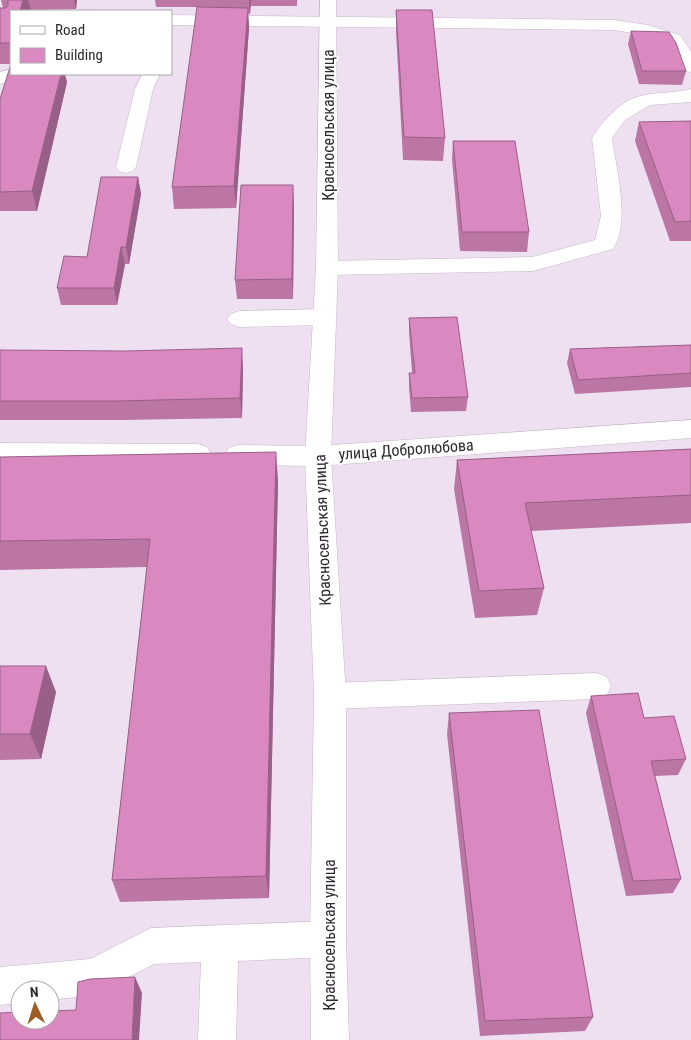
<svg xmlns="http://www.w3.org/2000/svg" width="691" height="1040" font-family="'Roboto Condensed',sans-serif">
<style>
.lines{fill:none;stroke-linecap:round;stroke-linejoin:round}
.minor-casing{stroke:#c4b6c7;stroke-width:1}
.major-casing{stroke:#c4b6c7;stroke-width:1}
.minor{fill:#fff;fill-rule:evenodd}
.major{fill:#fff;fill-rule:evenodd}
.wall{fill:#bb76a4}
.shaded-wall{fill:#986086}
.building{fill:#d989bf;stroke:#986086}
.labels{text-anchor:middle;stroke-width:4;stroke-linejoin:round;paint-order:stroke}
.street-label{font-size:16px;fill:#2e292f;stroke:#fff}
</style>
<rect width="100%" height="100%" fill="#eee0f1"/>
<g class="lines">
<defs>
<path id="minor" d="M 171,15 L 614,20 L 648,25 L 680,35 L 691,52 L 691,72 L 685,71 L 667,43 L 645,35 L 614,30 L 171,25 Z
M 11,69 L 11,74 L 21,74 L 19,78 L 0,84 L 0,72 Z
M 142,74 L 160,74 L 153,89 L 136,167 L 133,171 L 126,173 L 119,171 L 116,167 L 135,89 Z
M 691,89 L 691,102 L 650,105 L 625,120 L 612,138 C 616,169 631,222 613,249 L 533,271 L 327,275 L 319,273 L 316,268 L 319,263 L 327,261 L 532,257 L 595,240 L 601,216 L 592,138 C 605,119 621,99 645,95 C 660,92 676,93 691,89 Z
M 325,309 L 333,312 L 337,317 L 333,322 L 325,325 L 239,327 L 231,324 L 227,319 L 231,314 L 239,311 Z
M 691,420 L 691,438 L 318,466 L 238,465 L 229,462 L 225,455 L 229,448 L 238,445 L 318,446 Z
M 0,443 L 198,444 L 207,447 L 211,454 L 207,461 L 198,464 L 0,461 Z
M 596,673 L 607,677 L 611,686 L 607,695 L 596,699 L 330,709 L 319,706 L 314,696 L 319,686 L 330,683 Z
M 328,921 L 341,926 L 346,939 L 341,952 L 328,957 L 238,961 L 236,1040 L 198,1040 L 201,962 L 154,964 L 94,995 L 50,1000 L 50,990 L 20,990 L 20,1003 L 0,1005 L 0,967 L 90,959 L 151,928 Z"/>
<path id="major" d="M 320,0 L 336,0 L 338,268 L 331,456 L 346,696 L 346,939 L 349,1040 L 311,1040 L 310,939 L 314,696 L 305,456 L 316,268 Z"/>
</defs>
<!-- minor casing -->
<use href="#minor" class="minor-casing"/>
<!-- major casing -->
<use href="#major" class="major-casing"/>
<!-- minor -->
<use href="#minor" class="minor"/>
<!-- major -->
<use href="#major" class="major"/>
</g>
<!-- wall -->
<path class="wall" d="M 1,0 L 77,0 L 76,9 L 31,10 L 11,11 L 11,74 L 67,82 L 37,211 L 0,211 L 0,99 L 11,64 L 0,64 L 0,8 L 3,8 Z
M 155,0 L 297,0 L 297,6 L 251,6 L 250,14 L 248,14 L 249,28 L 236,208 L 174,209 L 172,187 L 200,7 L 156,7 Z
M 396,10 L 445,138 L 443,161 L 403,160 L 396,32 Z
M 631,31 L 686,71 L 682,85 L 639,84 L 628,44 Z
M 691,121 L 691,241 L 670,241 L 635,141 L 639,122 Z
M 453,141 L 529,232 L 527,252 L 460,251 L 452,159 Z
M 138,177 L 141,194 L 129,264 L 125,264 L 117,305 L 61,305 L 57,288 L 87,257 Z
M 294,204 L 293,299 L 237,299 L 235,280 Z
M 409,318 L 468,397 L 466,411 L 411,412 L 409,387 L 409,373 L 412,373 L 409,332 Z
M 691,345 L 691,387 L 575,394 L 567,363 L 570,349 Z
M 0,350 L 243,367 L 242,418 L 121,420 L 0,420 Z
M 691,449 L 691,523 L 531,531 L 544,588 L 537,615 L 475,618 L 454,489 L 457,460 Z
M 0,457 L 278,481 L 269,898 L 120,902 L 112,880 L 147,567 L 0,570 Z
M 0,666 L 56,692 L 41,759 L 0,760 Z
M 591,696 L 644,718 L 686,759 L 678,775 L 655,776 L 681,879 L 673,893 L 626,896 L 586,713 Z
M 449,713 L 593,1017 L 585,1031 L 480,1036 L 447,734 Z"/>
<!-- shaded-wall -->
<path class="shaded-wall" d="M 23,0 L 28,0 L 31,10 L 30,11 L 20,11 Z
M 74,0 L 77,0 L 76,9 Z
M 249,0 L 251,0 L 250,14 Z
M 248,8 L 249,28 L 236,208 L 234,186 Z
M 61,74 L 65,74 L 67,82 L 37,211 L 32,191 Z
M 138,177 L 141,194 L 129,264 L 126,247 Z
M 293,185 L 294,204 L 293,299 L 292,279 Z
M 121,247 L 125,264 L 117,305 L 114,288 Z
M 242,348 L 243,367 L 242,418 L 240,398 Z
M 276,452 L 278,481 L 269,898 L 266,876 Z
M 46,666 L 56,692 L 41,759 L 30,734 Z
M 135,977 L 142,993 L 139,1040 L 132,1040 Z"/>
<!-- building -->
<path class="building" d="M 8,0 L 23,0 L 20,11 L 11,11 L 11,39 L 10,43 L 0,43 L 0,8 L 6,8 L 8,6 Z
M 197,7 L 248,8 L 234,186 L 172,187 Z
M 396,10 L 432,10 L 445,138 L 404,137 Z
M 631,31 L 669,32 L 676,43 L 686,71 L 642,71 Z
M 11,64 L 11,74 L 61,74 L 32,191 L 0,192 L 0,99 Z
M 691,121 L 691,221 L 675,222 L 639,122 Z
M 453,141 L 515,141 L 529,232 L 462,232 Z
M 101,177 L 138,177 L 126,247 L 121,247 L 114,288 L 57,288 L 64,256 L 87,257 Z
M 241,185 L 293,185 L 292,279 L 235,280 Z
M 457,317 L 468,397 L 412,398 L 409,373 L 415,373 L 409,318 Z
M 691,345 L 691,373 L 578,380 L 570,349 Z
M 242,348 L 240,398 L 117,401 L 0,401 L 0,350 L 126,351 Z
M 691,449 L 691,495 L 525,503 L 544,588 L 479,591 L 457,460 Z
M 276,452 L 266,876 L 112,880 L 150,539 L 0,541 L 0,457 Z
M 0,666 L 46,666 L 30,734 L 0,734 Z
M 638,693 L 644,718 L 674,716 L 686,759 L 651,761 L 681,879 L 633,881 L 591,696 Z
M 539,710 L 593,1017 L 485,1021 L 449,713 Z
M 135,977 L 132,1040 L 0,1040 L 0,1013 L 20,1012 L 20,1020 L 50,1020 L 50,1011 L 76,1010 L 78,982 L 90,979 Z"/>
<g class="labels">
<!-- street labels -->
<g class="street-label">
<text transform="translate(328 125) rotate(-90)" y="6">Красносельская улица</text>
<text transform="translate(406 449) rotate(-4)" y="6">улица Добролюбова</text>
<text transform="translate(322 530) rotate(-92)" y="6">Красносельская улица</text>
<text transform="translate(329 935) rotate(-90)" y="6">Красносельская улица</text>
</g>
</g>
<!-- legend -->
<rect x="10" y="10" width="162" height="65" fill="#ffffff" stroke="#aba9ac"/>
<rect x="20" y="26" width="25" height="8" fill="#ffffff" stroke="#aba9ac"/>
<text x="55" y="35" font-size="15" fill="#2e292f">Road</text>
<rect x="20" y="48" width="25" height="15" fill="#d989bf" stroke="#aba9ac"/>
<text x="55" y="60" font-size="15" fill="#2e292f">Building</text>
<!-- north arrow -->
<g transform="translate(35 1005) rotate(356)"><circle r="24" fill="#ffffff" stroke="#aba9ac"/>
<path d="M0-4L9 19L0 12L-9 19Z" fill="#9c5e24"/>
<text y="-8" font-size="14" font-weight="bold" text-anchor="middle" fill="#2e292f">N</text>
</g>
</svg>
